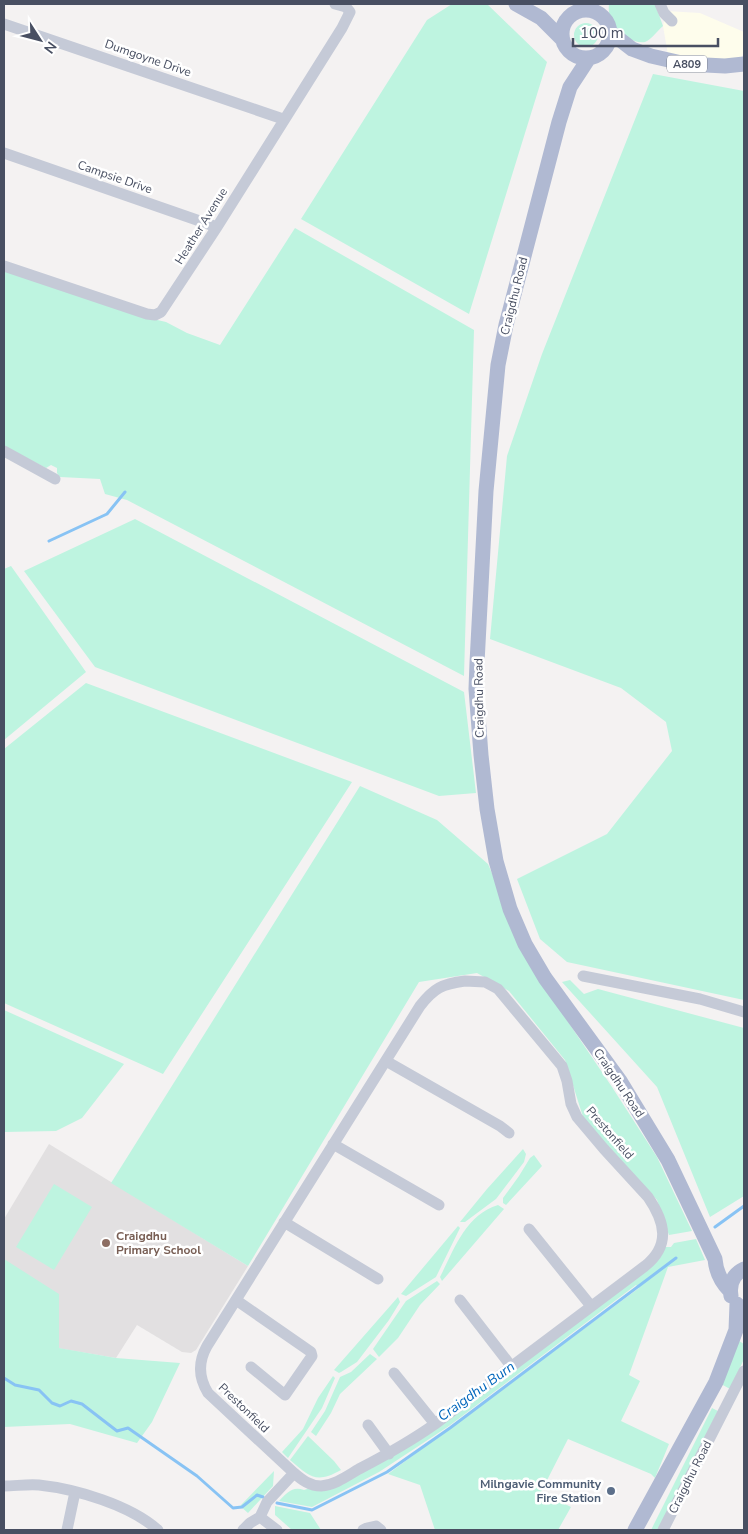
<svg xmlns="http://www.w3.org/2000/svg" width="748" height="1534" font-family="'Nunito Sans',sans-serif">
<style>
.commercial{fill:#fefdec}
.education{fill:#e2e0e1}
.green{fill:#bef4e0}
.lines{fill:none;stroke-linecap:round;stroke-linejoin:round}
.stream{stroke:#88c3f4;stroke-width:3}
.minor{stroke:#c5cad7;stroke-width:11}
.major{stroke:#b0b9d2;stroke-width:15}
.education-dot{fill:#8d6e63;stroke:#fff;stroke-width:2}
.service-dot{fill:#5c6f8a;stroke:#fff;stroke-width:2}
.labels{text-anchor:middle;stroke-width:5;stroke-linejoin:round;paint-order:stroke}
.shield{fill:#fff;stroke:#7f8491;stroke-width:1}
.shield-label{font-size:11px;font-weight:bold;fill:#484f62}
.street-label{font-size:12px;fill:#484f62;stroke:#fff}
.education-label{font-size:12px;font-weight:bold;fill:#785e54;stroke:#fff;text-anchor:start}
.service-label{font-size:12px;font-weight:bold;fill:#4e5e75;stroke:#fff;text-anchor:end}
.water-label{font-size:14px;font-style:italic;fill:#0066bc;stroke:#fff}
</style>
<rect width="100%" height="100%" fill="#f4f2f2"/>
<!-- commercial -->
<path class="commercial" d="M 666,11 L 700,13 L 744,32 L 744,52 L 741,58 L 705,61 L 668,55 L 663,26 Z"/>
<!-- education -->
<path class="education" d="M 49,1144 L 248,1266 L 196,1350 L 191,1353 L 182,1352 L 137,1325 L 116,1358 L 4,1339 L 4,1219 Z"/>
<!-- green -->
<path class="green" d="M 452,4 L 487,4 L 547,62 L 469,314 L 301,219 L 427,20 Z
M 609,4 L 655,4 L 663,26 C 657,31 652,39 645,42 C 639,43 634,41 630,39 C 616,31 607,21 609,4 Z
M574 35a12 12 0 1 1 24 0a12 12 0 1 1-24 0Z
M 653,74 L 744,91 L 744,1000 L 567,962 L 540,939 L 517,879 L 607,834 L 672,751 L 666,722 L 621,688 L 490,639 L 507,456 L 542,354 Z
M 295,228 L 474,330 L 464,676 L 127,500 L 105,494 L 100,479 L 60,477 L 57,473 L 57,468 L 51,465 L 46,468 L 4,446 L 4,270 L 136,315 L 166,322 L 187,333 L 220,345 Z
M 135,519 L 464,692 L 476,793 L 439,796 L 95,667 L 24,571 Z
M 11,566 L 86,672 L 4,740 L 4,569 Z
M 86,683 L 352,782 L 163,1074 L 4,1003 L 4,749 Z
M 360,786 L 437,820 L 488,864 L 533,970 L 612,1087 L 657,1157 L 692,1231 L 669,1235 L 657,1200 L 584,1120 L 565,1060 L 509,991 L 477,973 L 419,982 L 248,1266 L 111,1183 Z
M 570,980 L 584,994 L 598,989 L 744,1028 L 744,1196 L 710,1217 L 657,1087 L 562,982 Z
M 4,1010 L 124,1064 L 82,1118 L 56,1131 L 4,1132 Z
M 523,1149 L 526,1154 L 524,1162 L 496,1199 L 465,1222 L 460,1222 L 487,1189 Z
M 534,1155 L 542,1166 L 506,1205 L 503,1203 L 503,1198 L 519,1176 L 530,1158 Z
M 54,1184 L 92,1207 L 54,1270 L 16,1247 Z
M 498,1205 L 504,1209 L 442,1281 L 440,1277 C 454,1250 465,1215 498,1205 Z
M 458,1226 L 460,1228 L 436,1277 L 406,1296 L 401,1294 Z
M 696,1239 L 705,1260 L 668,1267 L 629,1375 L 640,1381 L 621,1421 L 669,1444 L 655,1478 L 651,1474 L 568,1439 L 541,1492 L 571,1507 L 558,1530 L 435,1530 L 420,1485 L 388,1474 L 639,1288 L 636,1285 L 449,1426 L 379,1472 L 312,1507 L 279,1501 C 287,1493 292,1486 304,1490 L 372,1468 L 665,1247 L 671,1247 L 674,1243 Z
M 4,1259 L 59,1294 L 59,1348 L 116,1358 L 180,1363 L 152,1422 L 137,1443 L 70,1424 L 4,1427 Z
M 437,1281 L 440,1284 L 420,1305 L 398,1338 L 379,1357 L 373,1349 L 406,1301 Z
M 398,1297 L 400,1302 L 389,1320 L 357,1362 L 341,1372 L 339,1373 L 334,1370 Z
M 739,1341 L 744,1344 L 744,1359 L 730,1389 L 721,1384 Z
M 370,1354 L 377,1359 L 340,1394 L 331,1413 L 316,1436 L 311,1432 L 325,1411 L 340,1377 L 351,1372 Z
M 333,1376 L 335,1378 L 322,1408 L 288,1458 L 282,1452 L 303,1429 L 318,1398 Z
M 712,1408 L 718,1411 L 658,1530 L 651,1530 Z
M 308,1436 L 334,1461 L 341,1470 C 316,1484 310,1477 290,1460 Z
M 274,1471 L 273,1486 L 248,1513 L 240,1506 Z
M 275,1506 L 310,1513 L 321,1530 L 292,1530 L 275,1515 Z"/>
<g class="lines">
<!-- stream -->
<path class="stream" d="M 49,541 L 107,514 L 125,492
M 715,1227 L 744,1206
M 4,1378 L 15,1385 L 39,1390 L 52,1403 L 60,1406 L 71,1401 L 82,1404 L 117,1431 L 128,1428 L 197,1476 L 233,1508 L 242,1507 L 257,1495 L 263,1497
M 277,1503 L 312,1510 L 387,1472 L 450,1428 L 676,1258"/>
<!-- minor -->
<path class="minor" d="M 660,4 L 664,13 L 672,21
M 4,24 L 283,119
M 4,153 L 217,227
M 4,266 L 147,314 L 155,315 L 161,312 L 217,227 L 342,28 L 350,12 L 346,7 L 335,4
M 4,451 L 55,479
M 583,976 L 700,999 L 744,1012
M 465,981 L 485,982 L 498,989 L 562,1066 L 567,1081 L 571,1104 L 577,1117 L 604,1149 L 648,1197 C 665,1222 671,1245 645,1266 L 435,1424 C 411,1441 386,1455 359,1469 C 347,1476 335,1485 321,1486 C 310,1486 302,1480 294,1473 L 208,1393 C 198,1377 198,1362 207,1346 L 420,1006 C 434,988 442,984 465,981 Z
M 386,1061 L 500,1126 L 509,1133
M 333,1144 L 439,1205
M 284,1222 L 378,1279
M 529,1229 L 591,1306
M 236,1300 L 311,1352 L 312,1356 L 285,1395 L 251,1367
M 460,1300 L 511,1366
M 394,1373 L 435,1424
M 368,1425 L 389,1454
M 4,1486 C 15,1486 28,1484 39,1485 C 76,1489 130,1505 158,1530
M 260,1517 L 267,1502 L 294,1473
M 260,1517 L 277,1530
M 67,1530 L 75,1492
M 243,1530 L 250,1523 L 260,1517
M 363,1530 L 367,1528 L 376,1526 L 381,1530
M 663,1530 L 744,1371"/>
<!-- major -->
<path class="major" d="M 516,4 L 541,18 L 562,39
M562 34a24 24 0 1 1 48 0a24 24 0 1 1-48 0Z
M 610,32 L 632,49 L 651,56 L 686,64 L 725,66 L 744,64
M 589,58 L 570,87 L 559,122 L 506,325 L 498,365 L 486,491 L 477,663 L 476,689 L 481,755 L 487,809 L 496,861 L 510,909 L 525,944 L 545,978 L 620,1081 L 668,1160 L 715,1259 C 716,1271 721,1282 730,1291
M 731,1296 C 729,1284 733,1274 744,1269
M 635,1530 L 716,1382 L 736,1330 L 737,1304"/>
</g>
<!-- markers -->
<circle class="education-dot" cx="106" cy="1243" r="5"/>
<circle class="service-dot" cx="611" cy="1491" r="5"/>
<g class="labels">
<!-- shield labels -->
<rect class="shield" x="667" y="55.5" width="40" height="17" rx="4"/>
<g class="shield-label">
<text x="687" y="68">A809</text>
</g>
<!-- street labels -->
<g class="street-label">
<text transform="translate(148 58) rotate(19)" y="4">Dumgoyne Drive</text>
<text transform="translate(115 177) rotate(19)" y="4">Campsie Drive</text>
<text transform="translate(201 226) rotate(-58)" y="4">Heather Avenue</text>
<text transform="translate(514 296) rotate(-76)" y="4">Craigdhu Road</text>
<text transform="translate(479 698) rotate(-91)" y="4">Craigdhu Road</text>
<text transform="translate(619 1083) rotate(56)" y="4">Craigdhu Road</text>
<text transform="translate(610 1133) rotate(49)" y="4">Prestonfield</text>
<text transform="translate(244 1408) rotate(44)" y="4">Prestonfield</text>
<text transform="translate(690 1477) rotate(-63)" y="4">Craigdhu Road</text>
</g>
<!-- education labels -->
<g class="education-label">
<text x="116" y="1240">Craigdhu<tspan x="116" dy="14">Primary School</tspan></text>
</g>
<!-- service labels -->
<g class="service-label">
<text x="601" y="1488">Milngavie Community<tspan x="601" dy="14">Fire Station</tspan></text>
</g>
<!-- water labels -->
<g class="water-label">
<text transform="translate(476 1391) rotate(-36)" y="5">Craigdhu Burn</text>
</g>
</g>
<!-- border -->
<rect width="748" height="1534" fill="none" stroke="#484f62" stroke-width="10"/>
<!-- north arrow -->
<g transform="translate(40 40) rotate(126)" stroke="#ffffff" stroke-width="4" paint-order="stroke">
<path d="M0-4L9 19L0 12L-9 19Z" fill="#484f62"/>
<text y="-8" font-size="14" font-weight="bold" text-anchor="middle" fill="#484f62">N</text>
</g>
<!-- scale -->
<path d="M573 38v8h145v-8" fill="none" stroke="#484f62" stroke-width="2.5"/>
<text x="580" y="38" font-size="15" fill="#484f62" stroke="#ffffff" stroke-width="4" paint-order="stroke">100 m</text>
</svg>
